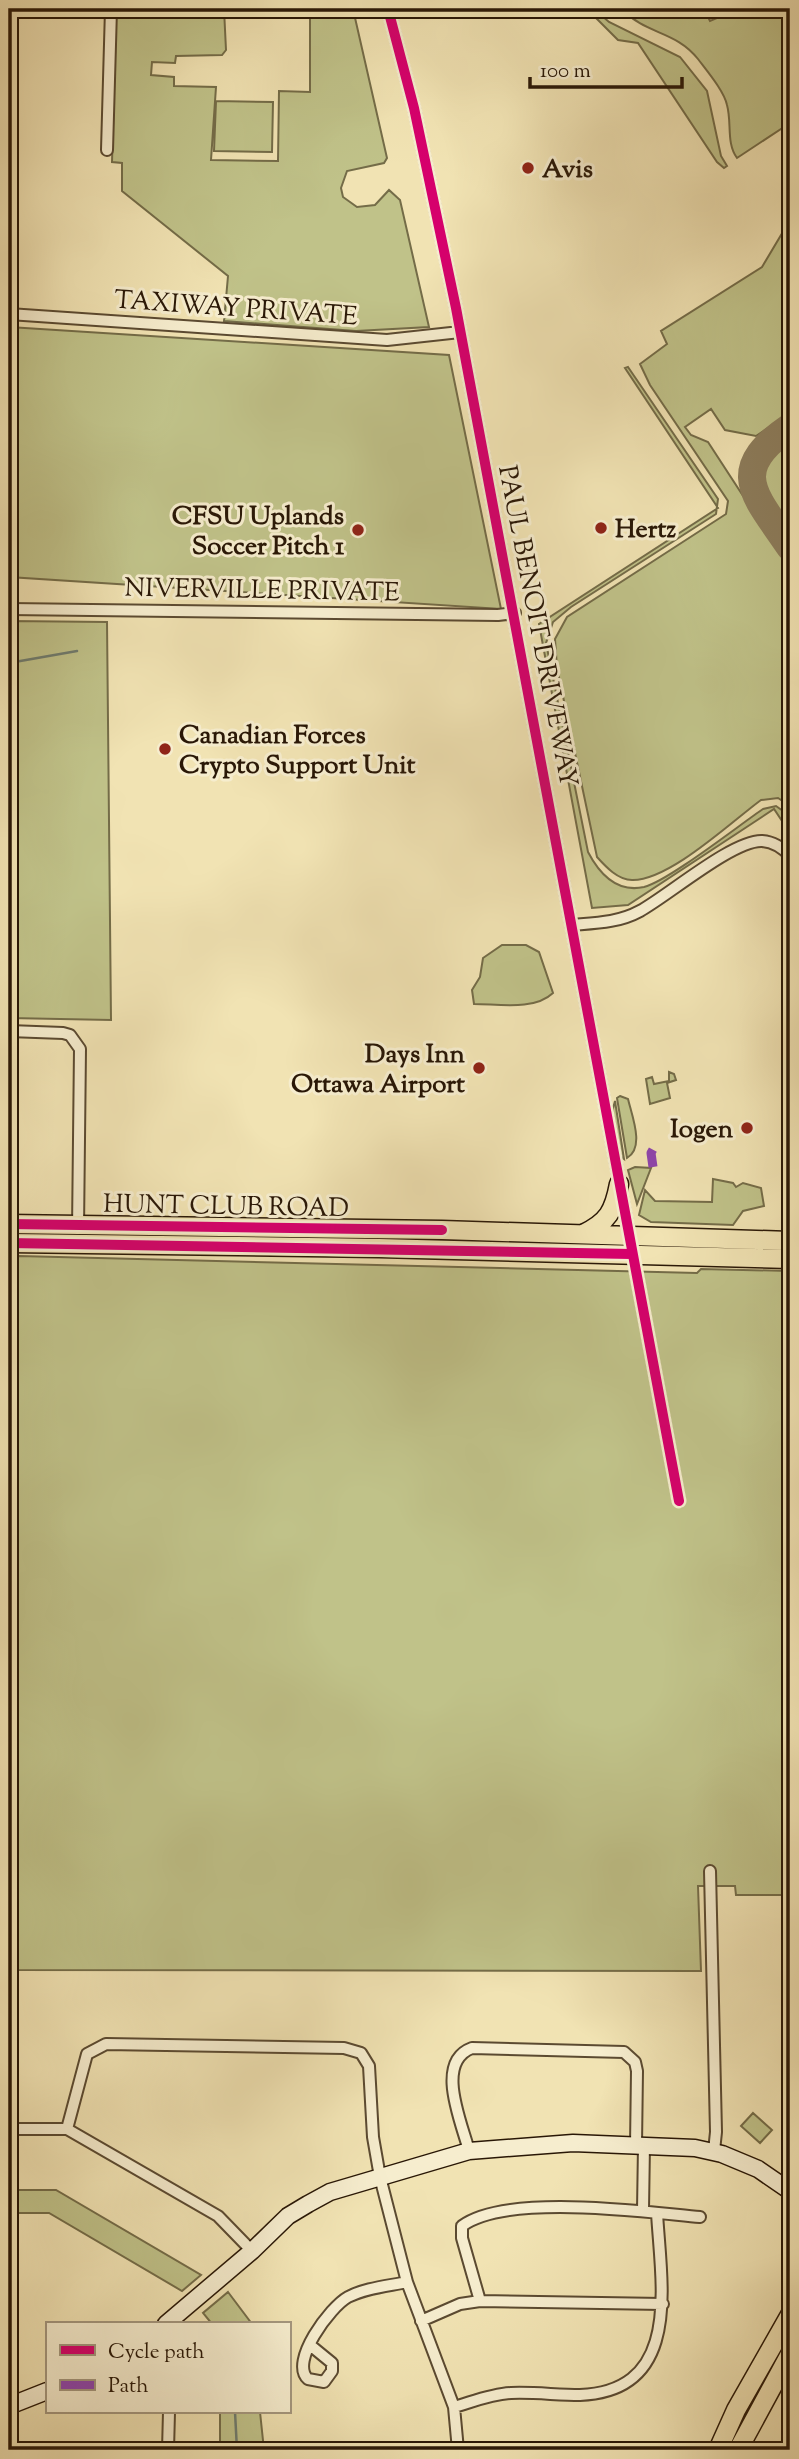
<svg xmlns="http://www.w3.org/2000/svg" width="799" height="2459" font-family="'Sorts Mill Goudy',serif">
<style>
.green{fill:#c0c289;stroke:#746c48;stroke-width:2}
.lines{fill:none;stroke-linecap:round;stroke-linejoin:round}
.stream{stroke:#6e7b6e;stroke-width:2.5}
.taxiway{stroke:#8d7d5c;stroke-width:28}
.street-casing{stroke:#5b4a31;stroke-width:14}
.secondary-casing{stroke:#291706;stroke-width:19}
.primary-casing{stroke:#291706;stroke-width:21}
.street{stroke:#f6edce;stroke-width:10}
.secondary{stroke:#f6edce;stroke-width:16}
.primary{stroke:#f1e3b3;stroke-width:18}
.quiet{stroke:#8e44ad;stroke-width:9;stroke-dasharray:18 9;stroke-linecap:butt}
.cycleway-casing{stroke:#f6edce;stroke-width:15}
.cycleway{stroke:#d6006c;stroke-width:10}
.poi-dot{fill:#8f2418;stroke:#f6edce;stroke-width:2.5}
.labels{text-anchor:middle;stroke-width:6;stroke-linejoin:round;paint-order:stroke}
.poi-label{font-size:26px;font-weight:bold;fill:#291706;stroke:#f6edce;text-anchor:start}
.street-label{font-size:26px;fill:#291706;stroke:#f6edce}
</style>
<rect width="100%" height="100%" fill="#f1e3b3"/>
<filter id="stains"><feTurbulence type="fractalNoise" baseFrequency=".00286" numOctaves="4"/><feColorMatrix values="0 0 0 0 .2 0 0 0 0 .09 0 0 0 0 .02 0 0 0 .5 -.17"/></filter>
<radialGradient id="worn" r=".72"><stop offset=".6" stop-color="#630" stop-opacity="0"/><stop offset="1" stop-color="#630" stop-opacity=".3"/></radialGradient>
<!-- green -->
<path class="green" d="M 119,9 L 224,9 L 226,50 L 222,55 L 176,56 L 175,63 L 152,62 L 151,75 L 174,77 L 174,86 L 216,87 L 211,160 L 278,161 L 279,91 L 310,92 L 310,9 L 353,9 L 387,158 L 384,163 L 347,171 L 341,188 L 343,197 L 357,207 L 375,205 L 389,190 L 400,200 L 429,327 L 356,331 L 224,321 L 228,276 L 122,191 L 122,163 L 112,162 L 116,19 Z
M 587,9 L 594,9 L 609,22 L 680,57 L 707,91 L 721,156 L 727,166 L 724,168 L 717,162 L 638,43 L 618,40 Z
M 622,9 L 704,9 L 710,21 L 738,9 L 790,9 L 790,123 L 737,158 C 726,143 732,123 727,105 C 724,91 707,71 698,59 C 675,30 646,35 622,9 Z
M 216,101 L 273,102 L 272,152 L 214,151 Z
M 790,220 L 790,413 L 756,436 L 725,430 L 711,409 L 685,427 L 691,435 L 708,442 L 790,568 L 790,806 L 778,798 L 761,800 C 731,822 669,881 632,880 C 618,880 606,867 597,857 L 557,668 L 555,639 L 567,617 L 726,514 L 728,501 L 650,385 L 640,364 L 667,344 L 661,331 L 762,267 Z
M 9,327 L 449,355 L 501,609 L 9,577 Z
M 628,367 L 718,499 L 716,514 L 571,607 L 553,622 L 546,643 L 588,852 C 599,873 617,893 644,887 C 668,881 738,826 763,809 L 776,806 L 790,816 L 790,833 L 774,809 L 628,905 L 592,908 L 539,624 L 718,508 L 625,368 Z
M 790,439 L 790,527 L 762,485 L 769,453 Z
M 9,621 L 107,622 L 111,1020 L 9,1018 Z
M 502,945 L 526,945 L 539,952 L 553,993 C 534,1011 498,1004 474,1004 L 472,990 L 480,977 L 483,958 Z
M 669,1072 L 674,1074 L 676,1080 L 667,1083 L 670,1098 L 650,1104 L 646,1079 L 652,1077 L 654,1084 L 669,1081 Z
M 620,1096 L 628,1099 C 632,1116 645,1148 627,1158 L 617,1098 Z
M 615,1101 L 624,1159 L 620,1156 L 612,1112 Z
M 635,1167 L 651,1168 L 637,1204 L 628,1170 Z
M 713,1179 L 733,1183 L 736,1187 L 743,1183 L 761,1188 L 764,1206 L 743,1211 L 733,1225 L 651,1222 L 639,1215 L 645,1190 L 655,1201 L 712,1202 Z
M 19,1256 L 697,1273 L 701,1269 L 790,1271 L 790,1895 L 736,1895 L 735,1886 L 698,1886 L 701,1971 L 9,1970 L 9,1259 Z
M 753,2113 L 772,2130 L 760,2143 L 741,2126 Z
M 9,2190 L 56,2190 L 201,2275 L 182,2291 L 49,2213 L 9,2213 Z
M 228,2292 L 252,2324 L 212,2324 L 203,2313 Z
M 220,2412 L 260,2412 L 264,2450 L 220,2450 Z"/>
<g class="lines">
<!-- stream -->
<path class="stream" d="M 9,663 L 77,651
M 235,2412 L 237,2450"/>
<!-- taxiway -->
<path class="taxiway" d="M 790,427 C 725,471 756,496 790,547"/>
<defs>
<path id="street" d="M 388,9 L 414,108 L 456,308 L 679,1501
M 107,150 L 111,9
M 9,314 L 387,340 L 460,332
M 9,609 L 498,615 L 515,613
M 571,925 C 595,923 618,923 640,911 C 669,895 733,840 762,841 C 774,842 783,848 790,856
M 9,1031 L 63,1033 L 70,1035 L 80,1049 L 78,1229
M 710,1871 L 716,2132 L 714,2151
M 9,2129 L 67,2129 L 218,2216 L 252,2251
M 67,2129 L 87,2054 L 106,2044 L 344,2048 L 361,2053 L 369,2066 L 373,2137 L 380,2177 L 407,2282 L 454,2407 L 458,2450
M 469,2151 C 462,2123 434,2062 472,2048 L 624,2052 L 635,2062 L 637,2071 L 636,2145
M 643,2210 L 644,2145
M 9,2280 L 10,2280
M 480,2301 L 462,2238 L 462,2226 C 507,2193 644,2212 700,2217
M 421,2321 L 460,2304 L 480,2301 L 663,2304
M 310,2345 L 332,2363 L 332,2371 L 324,2382 L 308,2379 C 289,2362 330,2307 348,2297 C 365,2288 388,2286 407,2282
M 454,2407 C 472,2402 491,2394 511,2393 C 534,2392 557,2395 580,2395 C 683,2391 661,2284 657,2213
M 168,2450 L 169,2412"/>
<path id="secondary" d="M 166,2324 L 252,2251 L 288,2216 L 308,2204 L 330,2192 L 469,2151 L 573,2143 L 695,2148 L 722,2154 L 758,2169 L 790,2191
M 9,2406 L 47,2391"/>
<path id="primary" d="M 9,1224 L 442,1230 L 790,1241
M 583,1234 C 608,1222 614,1211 619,1184
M 9,1243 L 379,1248 L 790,1259
M 718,2450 L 736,2410 L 790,2315
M 738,2450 L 790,2354"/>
</defs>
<!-- street casing -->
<use href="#street" class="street-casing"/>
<!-- secondary casing -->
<use href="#secondary" class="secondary-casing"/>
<!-- primary casing -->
<use href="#primary" class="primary-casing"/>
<!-- street -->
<use href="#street" class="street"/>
<!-- secondary -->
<use href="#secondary" class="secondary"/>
<!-- primary -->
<use href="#primary" class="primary"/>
<!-- quiet -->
<path class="quiet" d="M 653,1167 L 651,1153 L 656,1144"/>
<defs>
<path id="cycleway" d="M 388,9 L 414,108 L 456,308 L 679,1501
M 9,1224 L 442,1230
M 9,1243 L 631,1254"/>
</defs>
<!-- cycleway casing -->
<use href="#cycleway" class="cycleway-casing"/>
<!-- cycleway -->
<use href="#cycleway" class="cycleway"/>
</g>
<!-- markers -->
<g class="poi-dot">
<circle cx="528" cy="168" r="7"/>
<circle cx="601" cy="528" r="7"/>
<circle cx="358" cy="530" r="7"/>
<circle cx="165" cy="749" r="7"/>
<circle cx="479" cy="1068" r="7"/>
<circle cx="747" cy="1128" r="7"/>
</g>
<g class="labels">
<!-- poi labels -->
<g class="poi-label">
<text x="542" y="177">Avis</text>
<text x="344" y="524" text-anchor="end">CFSU Uplands<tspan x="344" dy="30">Soccer Pitch 1</tspan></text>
<text x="615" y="537">Hertz</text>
<text x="179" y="743">Canadian Forces<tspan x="179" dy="30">Crypto Support Unit</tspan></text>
<text x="465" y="1062" text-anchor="end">Days Inn<tspan x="465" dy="30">Ottawa Airport</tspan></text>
<text x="733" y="1137" text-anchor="end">Iogen</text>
</g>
<!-- street labels -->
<g class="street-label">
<text transform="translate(236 307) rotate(4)" y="9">TAXIWAY PRIVATE</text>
<text transform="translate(262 589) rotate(1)" y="9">NIVERVILLE PRIVATE</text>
<text transform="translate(539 626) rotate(79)" y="9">PAUL BENOIT DRIVEWAY</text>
<text transform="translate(226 1205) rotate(1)" y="9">HUNT CLUB ROAD</text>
</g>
</g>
<!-- margin -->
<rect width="799" height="2459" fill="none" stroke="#f1e3b3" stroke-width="35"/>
<rect x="10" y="10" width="778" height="2438" fill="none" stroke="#291706" stroke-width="3.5"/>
<rect x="18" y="18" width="764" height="2424" fill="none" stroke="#291706" stroke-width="2"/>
<!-- legend -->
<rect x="46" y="2322" width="245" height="91" fill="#f6edce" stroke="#a4977e" stroke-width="2"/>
<rect x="60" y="2345" width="35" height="10" fill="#d6006c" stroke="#a4977e" stroke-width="2"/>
<text x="108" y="2358" font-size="21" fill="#291706">Cycle path</text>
<rect x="60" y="2380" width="35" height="10" fill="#8e44ad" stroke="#a4977e" stroke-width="2"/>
<text x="108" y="2392" font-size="21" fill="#291706">Path</text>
<!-- scale -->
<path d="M530 77v10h152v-10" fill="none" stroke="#291706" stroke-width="3.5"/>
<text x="540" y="77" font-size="21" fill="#291706" stroke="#f6edce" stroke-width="5" paint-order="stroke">100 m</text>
<rect width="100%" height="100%" filter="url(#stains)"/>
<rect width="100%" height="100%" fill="url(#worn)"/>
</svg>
